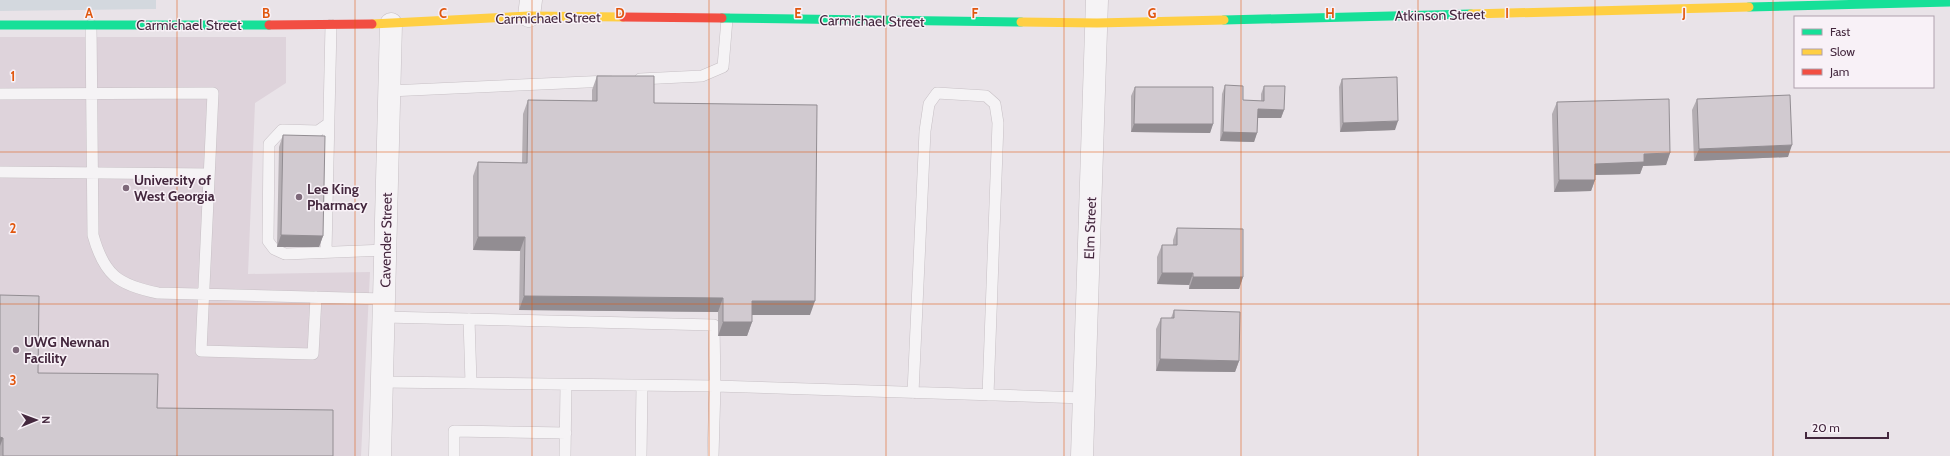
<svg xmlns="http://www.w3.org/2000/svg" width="1950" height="456" font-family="Cabin,sans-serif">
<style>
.built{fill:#ded3db}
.green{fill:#d3d8de}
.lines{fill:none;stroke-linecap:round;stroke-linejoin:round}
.lane-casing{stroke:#c7c0c5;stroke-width:12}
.street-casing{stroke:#c7c0c5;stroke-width:23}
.lane{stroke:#f5f3f5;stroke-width:11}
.street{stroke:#f5f3f5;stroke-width:22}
.fast{stroke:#16e098;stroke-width:9}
.slow{stroke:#ffcf43;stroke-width:9}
.jam{stroke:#f24e42;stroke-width:9}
.wall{fill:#b4aeb3}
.shaded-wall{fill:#928d92}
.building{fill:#d1cad0;stroke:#928d92}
.grid{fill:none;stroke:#e0570e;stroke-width:1;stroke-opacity:0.55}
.poi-dot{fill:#7e697a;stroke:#f8f1f7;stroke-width:1.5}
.labels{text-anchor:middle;stroke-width:3;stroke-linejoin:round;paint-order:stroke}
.street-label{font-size:14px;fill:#44283e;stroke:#f8f1f7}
.poi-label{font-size:14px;font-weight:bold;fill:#44283e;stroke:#f8f1f7;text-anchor:start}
.grid-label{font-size:13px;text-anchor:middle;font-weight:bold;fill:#e0570e;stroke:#f8f1f7;stroke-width:3;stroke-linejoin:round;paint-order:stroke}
</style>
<rect width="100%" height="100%" fill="#e9e3e8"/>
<!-- built -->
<path class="built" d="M 0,37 L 286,37 L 286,83 L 255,103 L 248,274 L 370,272 L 361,456 L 0,456 Z"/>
<!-- green -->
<path class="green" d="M 0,0 L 156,0 L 156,9 L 0,11 Z"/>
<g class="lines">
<defs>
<path id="lane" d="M 91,25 L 93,235 C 104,275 118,285 158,293 L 384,299
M 640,79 L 702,76 L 723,67 L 727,19
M 389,91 L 609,81
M 0,94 L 213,93 L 201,351 L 313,354 L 316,297
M 328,124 L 318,131 L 282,130 L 269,144 L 268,241 L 274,249 L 285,254 L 386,250
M 0,172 L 209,174
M 326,252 L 331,25
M 384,317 L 714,325 L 715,386 L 1084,398
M 469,319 L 471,383
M 382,382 L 715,386 L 713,456
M 913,393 L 925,131 L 929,104 L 937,93 L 986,96 L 995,104 L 998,123 L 988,395
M 454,456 L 454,431 L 566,433
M 565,456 L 566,385
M 641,456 L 642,386"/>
<path id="street" d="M 529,16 L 531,0
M 380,456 L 391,24
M 1082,456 L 1097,0"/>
</defs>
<!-- lane casing -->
<use href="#lane" class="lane-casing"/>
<!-- street casing -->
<use href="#street" class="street-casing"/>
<!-- lane -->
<use href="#lane" class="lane"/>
<!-- street -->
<use href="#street" class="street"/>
<!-- fast -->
<path class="fast" d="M 1749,7 L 1950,2
M 722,18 L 1021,22
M 1224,20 L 1471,14
M 0,25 L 269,25"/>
<!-- slow -->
<path class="slow" d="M 1471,14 L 1749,7
M 1021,22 L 1097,23 L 1224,20
M 372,24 L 529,16 L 623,17"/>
<!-- jam -->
<path class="jam" d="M 623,17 L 722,18
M 269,25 L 372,24"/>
</g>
<!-- wall -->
<path class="wall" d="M 597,76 L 654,103 L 810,315 L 752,315 L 752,322 L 747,336 L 718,336 L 718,312 L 519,310 L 520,251 L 473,250 L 473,176 L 478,162 L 522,163 L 523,114 L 528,100 L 592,101 L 592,90 Z
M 1342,79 L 1395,130 L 1340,132 L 1339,87 Z
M 1225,85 L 1243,100 L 1261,101 L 1261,94 L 1264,86 L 1284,110 L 1281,118 L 1258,118 L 1257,133 L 1254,142 L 1220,141 L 1222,94 Z
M 1135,87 L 1213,124 L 1210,133 L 1131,132 L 1131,96 Z
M 1697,99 L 1788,157 L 1694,161 L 1692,110 Z
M 1557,102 L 1670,153 L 1666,165 L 1643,166 L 1640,174 L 1595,175 L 1595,180 L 1591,191 L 1554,192 L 1552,114 Z
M 283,135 L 323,236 L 319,247 L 277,247 L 279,147 Z
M 1177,228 L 1243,277 L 1239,289 L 1189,289 L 1189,285 L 1157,284 L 1157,257 L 1162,245 L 1173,245 L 1173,240 Z
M 0,295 L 38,373 L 157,408 L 333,456 L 0,456 Z
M 1174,310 L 1239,361 L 1235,372 L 1156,371 L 1156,329 L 1161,318 L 1171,318 Z"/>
<!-- shaded-wall -->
<path class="shaded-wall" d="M 1258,109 L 1284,110 L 1281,118 L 1255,118 Z
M 1398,121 L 1395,130 L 1340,132 L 1343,123 Z
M 1134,124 L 1213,124 L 1210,133 L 1131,132 Z
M 1223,132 L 1257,133 L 1254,142 L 1220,141 Z
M 1792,145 L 1788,157 L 1694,161 L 1699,149 Z
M 1670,153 L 1666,165 L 1643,166 L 1640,174 L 1591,175 L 1595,164 L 1644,154 Z
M 1559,180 L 1595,180 L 1591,191 L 1554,192 Z
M 281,235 L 323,236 L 319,247 L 277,247 Z
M 478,237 L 525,237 L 520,251 L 473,250 Z
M 1162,273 L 1193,273 L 1189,285 L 1157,284 Z
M 1193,277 L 1243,277 L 1239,289 L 1189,289 Z
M 524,296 L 723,298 L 718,312 L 519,310 Z
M 752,301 L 815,301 L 810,315 L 747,315 Z
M 723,322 L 752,322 L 747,336 L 718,336 Z
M 1160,359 L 1239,361 L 1235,372 L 1156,371 Z
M 0,437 L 3,438 L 0,446 Z"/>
<!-- building -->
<path class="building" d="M 597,76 L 654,76 L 654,103 L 817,105 L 815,301 L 752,301 L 752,322 L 723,322 L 723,298 L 524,296 L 525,237 L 478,237 L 478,162 L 527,163 L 528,100 L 597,101 Z
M 1397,77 L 1398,121 L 1343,123 L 1342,79 Z
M 1225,85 L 1243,86 L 1243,100 L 1264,101 L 1264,86 L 1285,86 L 1284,110 L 1258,109 L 1257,133 L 1223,132 Z
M 1135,87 L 1213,87 L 1213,124 L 1134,124 Z
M 1790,95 L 1792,145 L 1699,149 L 1697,99 Z
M 1669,99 L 1670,153 L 1644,154 L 1644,162 L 1595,164 L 1595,180 L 1559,180 L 1557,102 Z
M 283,135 L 325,136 L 323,236 L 281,235 Z
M 1177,228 L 1243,229 L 1243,277 L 1193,277 L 1193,273 L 1162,273 L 1162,245 L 1177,245 Z
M 0,295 L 39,296 L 38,373 L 158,374 L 157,408 L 333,410 L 333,456 L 3,456 L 3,438 L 0,437 Z
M 1174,310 L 1240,312 L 1239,361 L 1160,359 L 1161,318 L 1174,318 Z"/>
<!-- grid -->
<path class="grid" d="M 177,0 L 177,456M 355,0 L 355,456M 532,0 L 532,456M 709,0 L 709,456M 886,0 L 886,456M 1064,0 L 1064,456M 1241,0 L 1241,456M 1418,0 L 1418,456M 1595,0 L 1595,456M 1773,0 L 1773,456M 0,152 L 1950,152M 0,304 L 1950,304"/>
<!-- markers -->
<g class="poi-dot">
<circle cx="126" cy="188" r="4"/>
<circle cx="299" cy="197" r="4"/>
<circle cx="16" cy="350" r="4"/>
</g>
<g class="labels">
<!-- street labels -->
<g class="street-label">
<text transform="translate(1440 15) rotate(-1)" y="5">Atkinson Street</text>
<text transform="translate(548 18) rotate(-1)" y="5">Carmichael Street</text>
<text transform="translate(872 21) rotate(1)" y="5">Carmichael Street</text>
<text x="189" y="30">Carmichael Street</text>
<text transform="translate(1090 228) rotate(-88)" y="5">Elm Street</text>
<text transform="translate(386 240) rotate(-89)" y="5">Cavender Street</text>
</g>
<!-- poi labels -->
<g class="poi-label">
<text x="134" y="185">University of<tspan x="134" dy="16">West Georgia</tspan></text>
<text x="307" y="194">Lee King<tspan x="307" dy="16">Pharmacy</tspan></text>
<text x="24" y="347">UWG Newnan<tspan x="24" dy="16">Facility</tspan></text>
</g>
</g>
<g class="grid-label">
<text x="89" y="18">A</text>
<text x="266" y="18">B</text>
<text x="443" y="18">C</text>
<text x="620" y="18">D</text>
<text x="798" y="18">E</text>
<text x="975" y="18">F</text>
<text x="1152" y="18">G</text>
<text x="1330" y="18">H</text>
<text x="1507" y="18">I</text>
<text x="1684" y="18">J</text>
<text x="13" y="81">1</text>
<text x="13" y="233">2</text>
<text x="13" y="385">3</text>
</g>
<!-- legend -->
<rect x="1794" y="16" width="140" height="72" fill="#f8f1f7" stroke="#b0a1ad"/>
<rect x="1802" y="29" width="20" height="6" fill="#16e098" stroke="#b0a1ad"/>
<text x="1830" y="36" font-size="12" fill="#44283e">Fast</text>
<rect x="1802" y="49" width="20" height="6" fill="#ffcf43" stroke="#b0a1ad"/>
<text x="1830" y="56" font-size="12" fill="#44283e">Slow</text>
<rect x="1802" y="69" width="20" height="6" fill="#f24e42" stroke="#b0a1ad"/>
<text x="1830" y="76" font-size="12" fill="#44283e">Jam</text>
<!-- north arrow -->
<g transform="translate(36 420) rotate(89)" stroke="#f8f1f7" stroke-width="3" paint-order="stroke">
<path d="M0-3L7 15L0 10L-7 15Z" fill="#44283e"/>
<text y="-6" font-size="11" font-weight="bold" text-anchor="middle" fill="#44283e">N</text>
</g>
<!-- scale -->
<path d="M1806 432v6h82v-6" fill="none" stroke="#44283e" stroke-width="2"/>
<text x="1812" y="432" font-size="12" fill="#44283e" stroke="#f8f1f7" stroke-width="3" paint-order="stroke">20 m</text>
</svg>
